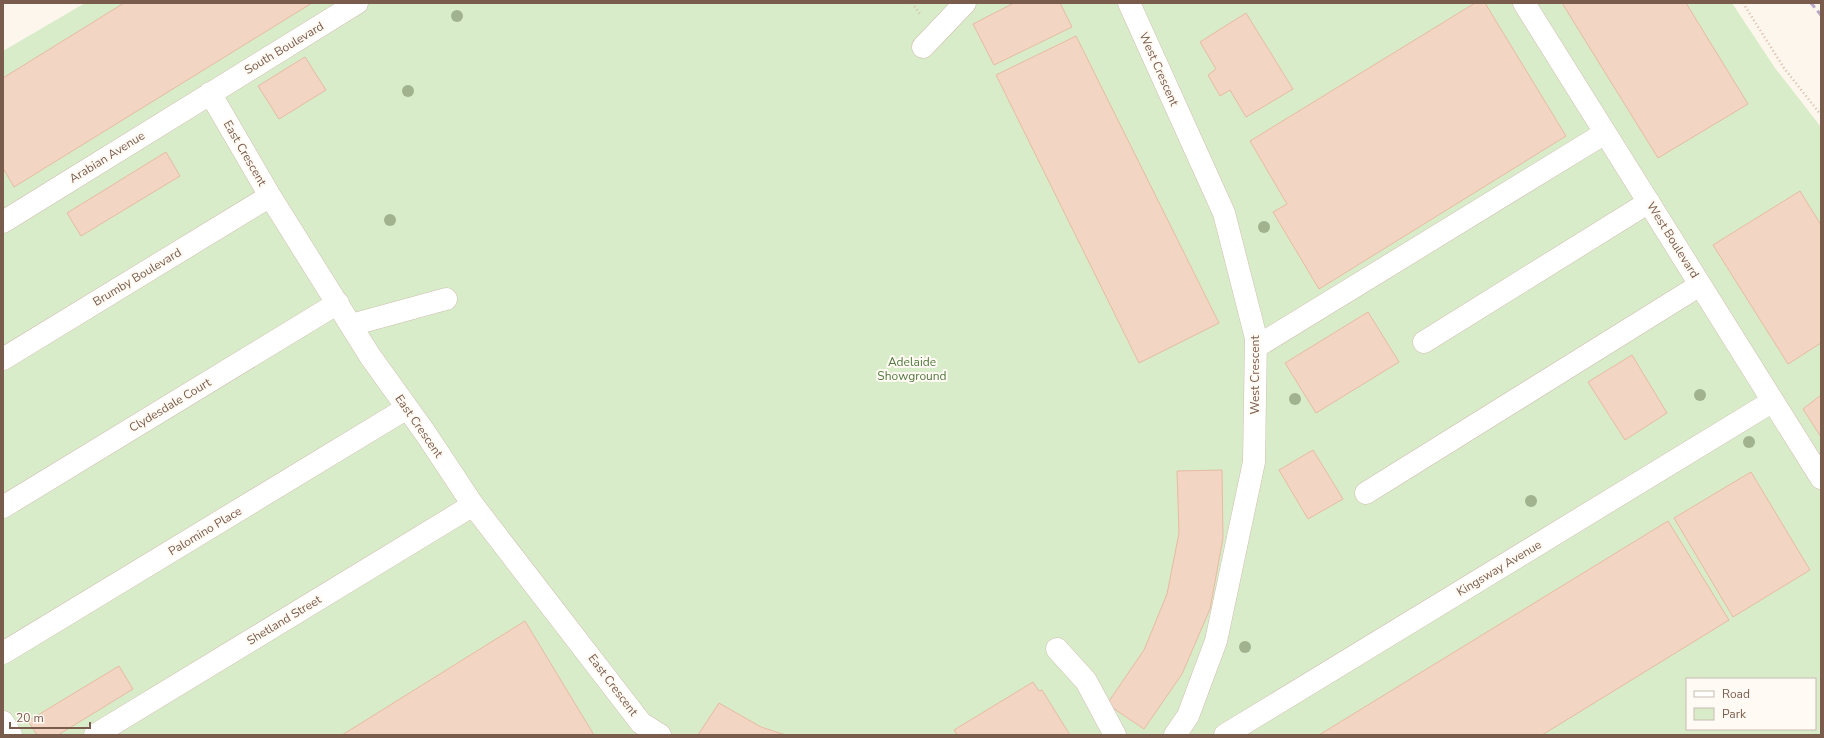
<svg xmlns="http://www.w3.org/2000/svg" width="1824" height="738" font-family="'Nunito Sans',sans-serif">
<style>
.green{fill:#d8ecc9;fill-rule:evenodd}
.building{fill:#f3d5c3;stroke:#e6bba3}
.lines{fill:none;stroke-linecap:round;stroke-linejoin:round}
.minor-casing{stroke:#d1beb0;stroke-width:23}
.path{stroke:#d9b8a5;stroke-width:2.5;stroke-dasharray:1 3;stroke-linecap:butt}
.minor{stroke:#fff;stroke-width:22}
.rail{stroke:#b9a8c9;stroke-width:3;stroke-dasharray:6 4;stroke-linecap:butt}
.tree{fill:#a0b28e}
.labels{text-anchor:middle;stroke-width:4;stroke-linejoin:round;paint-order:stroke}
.street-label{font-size:12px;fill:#7a5c4d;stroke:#fffaf3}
.park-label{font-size:12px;fill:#537a41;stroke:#fffaf3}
</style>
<rect width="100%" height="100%" fill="#fdf6ec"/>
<!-- green -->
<path class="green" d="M 85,3 L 1732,3 L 1775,68 L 1821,127 L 1821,735 L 3,735 L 3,51 ZM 1687,679 L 1815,679 L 1815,729 L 1687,729 Z"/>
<!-- building -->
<path class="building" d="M 124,3 L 312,3 L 14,187 L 3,168 L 3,78 Z
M 1014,3 L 1060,3 L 1072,27 L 994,65 L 973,24 Z
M 1475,3 L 1485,3 L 1566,136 L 1319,289 L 1273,212 L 1287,204 L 1250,141 Z
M 1562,3 L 1686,3 L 1748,104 L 1658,158 Z
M 1246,13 L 1293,89 L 1246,117 L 1230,90 L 1220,96 L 1208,75 L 1216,69 L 1200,42 Z
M 1076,36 L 1219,323 L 1139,363 L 996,75 Z
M 305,57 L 326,90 L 279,119 L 258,86 Z
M 166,152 L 180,176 L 81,236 L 67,213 Z
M 1800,191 L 1821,225 L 1821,343 L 1788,364 L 1713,245 Z
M 1368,312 L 1399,362 L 1316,413 L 1285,363 Z
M 1632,355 L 1667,413 L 1625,440 L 1588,382 Z
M 1821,395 L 1821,437 L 1803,409 Z
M 1313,450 L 1343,499 L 1308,519 L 1279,470 Z
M 1222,470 L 1223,538 L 1210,609 L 1182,674 L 1144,729 L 1107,704 L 1144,650 L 1167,594 L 1179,533 L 1177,471 Z
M 1751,472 L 1810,570 L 1733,617 L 1674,518 Z
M 1668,521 L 1729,620 L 1542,735 L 1319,735 Z
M 525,621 L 594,735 L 342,735 Z
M 119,666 L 133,689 L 58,735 L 37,735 L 28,721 Z
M 1033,682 L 1039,691 L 1042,690 L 1070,735 L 957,735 L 954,730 Z
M 719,703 L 761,727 L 786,735 L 698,735 Z"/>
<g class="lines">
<defs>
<path id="minor" d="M 1129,3 L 1224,213 L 1256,338 L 1254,462 L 1216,641 L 1188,716 L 1175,735
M 1524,3 L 1821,478
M 923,47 L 965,3
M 210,93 L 270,196 L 370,356 L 426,434 L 473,505 L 641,723 L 660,735
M 3,222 L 357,3
M 351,325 L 446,299
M 1424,342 L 1649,202
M 1256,347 L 1605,133
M 3,359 L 270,196
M 1366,493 L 1700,285
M 3,507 L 338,303
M 1057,649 L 1086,681 L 1115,735
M 3,653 L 407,408
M 3,722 L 11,735
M 95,735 L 473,505
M 1225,735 L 1773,401"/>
</defs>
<!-- minor casing -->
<use href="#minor" class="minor-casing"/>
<!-- path -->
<path class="path" d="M 912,3 L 920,14
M 1743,3 L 1784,68 L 1821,115"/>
<!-- minor -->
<use href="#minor" class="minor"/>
<!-- rail -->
<path class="rail" d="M 1811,3 L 1821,15"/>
</g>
<!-- trees -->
<g class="tree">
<circle cx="457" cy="16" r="6"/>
<circle cx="408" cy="91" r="6"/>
<circle cx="390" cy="220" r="6"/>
<circle cx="1264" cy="227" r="6"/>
<circle cx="1700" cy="395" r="6"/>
<circle cx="1295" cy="399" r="6"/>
<circle cx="1749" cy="442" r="6"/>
<circle cx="1531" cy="501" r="6"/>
<circle cx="1245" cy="647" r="6"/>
</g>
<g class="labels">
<!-- street labels -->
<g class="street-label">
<text transform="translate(284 48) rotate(-31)" y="4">South Boulevard</text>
<text transform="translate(1159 69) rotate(66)" y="4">West Crescent</text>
<text transform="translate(245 153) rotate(60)" y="4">East Crescent</text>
<text transform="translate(107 157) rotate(-32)" y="4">Arabian Avenue</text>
<text transform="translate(1673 240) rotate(58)" y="4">West Boulevard</text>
<text transform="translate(137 277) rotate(-31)" y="4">Brumby Boulevard</text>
<text transform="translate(1255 375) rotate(-90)" y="4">West Crescent</text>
<text transform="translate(170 405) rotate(-31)" y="4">Clydesdale Court</text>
<text transform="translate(419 426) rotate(55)" y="4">East Crescent</text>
<text transform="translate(205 531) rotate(-31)" y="4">Palomino Place</text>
<text transform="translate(1499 568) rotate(-31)" y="4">Kingsway Avenue</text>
<text transform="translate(284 620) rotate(-31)" y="4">Shetland Street</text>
<text transform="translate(613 685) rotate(53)" y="4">East Crescent</text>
</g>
<!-- park labels -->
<g class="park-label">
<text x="912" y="366">Adelaide<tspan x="912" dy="14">Showground</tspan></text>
</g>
</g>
<!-- border -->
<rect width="1824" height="738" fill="none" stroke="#7a5c4d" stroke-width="8"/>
<!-- legend -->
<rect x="1686" y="678" width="130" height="52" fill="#fffaf3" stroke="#cabbb1"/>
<rect x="1694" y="691" width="20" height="6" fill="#ffffff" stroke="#cabbb1"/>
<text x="1722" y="698" font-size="12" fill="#7a5c4d">Road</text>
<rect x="1694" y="708" width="20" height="12" fill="#d8ecc9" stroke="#cabbb1"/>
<text x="1722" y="718" font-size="12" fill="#7a5c4d">Park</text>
<!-- scale -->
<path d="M10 722v6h80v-6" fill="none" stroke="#7a5c4d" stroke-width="2"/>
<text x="16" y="722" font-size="12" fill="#7a5c4d" stroke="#fffaf3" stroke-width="3" paint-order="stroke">20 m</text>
</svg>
